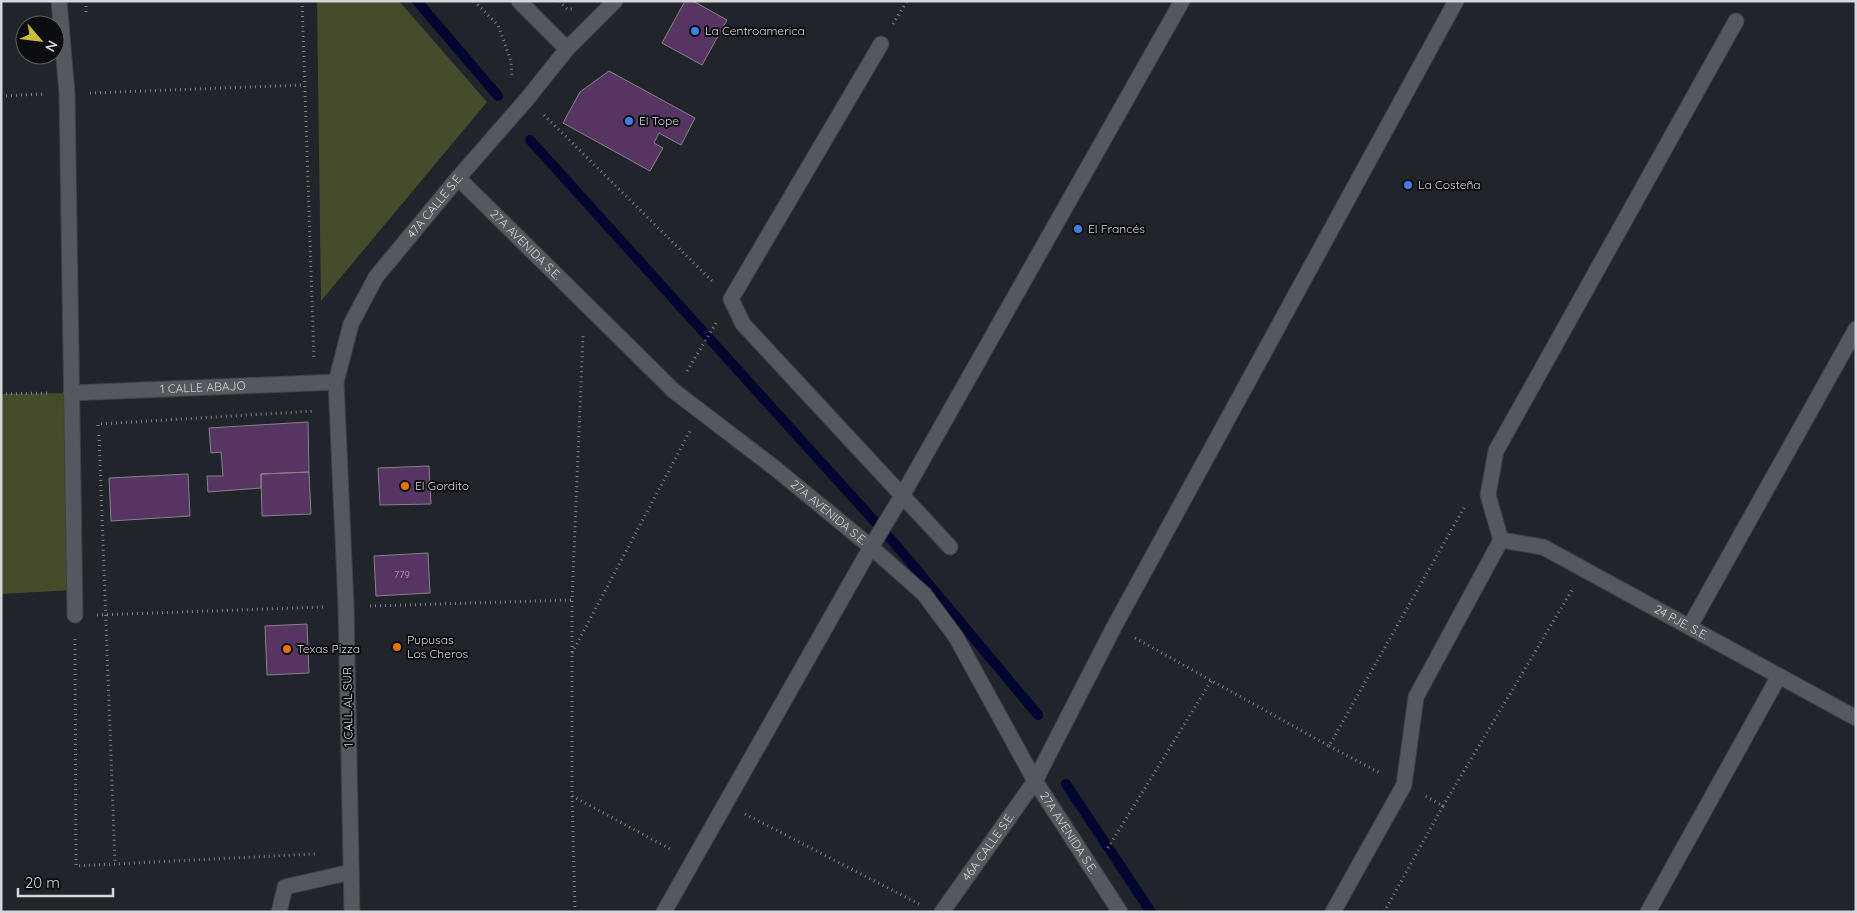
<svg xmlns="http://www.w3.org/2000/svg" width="1857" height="913" font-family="Quicksand,sans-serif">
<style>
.green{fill:#454c2c}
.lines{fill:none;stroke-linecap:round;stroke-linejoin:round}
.stream{stroke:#00062f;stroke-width:10}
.building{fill:#573562;stroke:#878289}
.minor-casing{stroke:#3f4146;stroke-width:17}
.path{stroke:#82858a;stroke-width:3;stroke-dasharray:1 4;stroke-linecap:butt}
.minor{stroke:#54585f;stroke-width:15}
.shop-dot{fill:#3f7fe0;stroke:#0c0d10;stroke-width:2}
.food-dot{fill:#e8710a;stroke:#0c0d10;stroke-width:2}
.labels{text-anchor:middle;stroke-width:4;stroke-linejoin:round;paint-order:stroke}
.number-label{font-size:10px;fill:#b5aebc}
.poi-label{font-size:12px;fill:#d4d6da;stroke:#0c0d10;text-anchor:start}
.street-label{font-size:12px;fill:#d4d6da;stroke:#0c0d10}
</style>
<rect width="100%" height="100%" fill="#21242a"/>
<!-- green -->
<path class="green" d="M 317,1 L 399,1 L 487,102 L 321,301 Z
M 71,393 L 74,590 L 1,594 L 1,394 Z"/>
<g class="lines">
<!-- stream -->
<path class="stream" d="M 417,1 L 498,96
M 530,140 L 896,545 L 1038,715
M 1066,784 L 1151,912"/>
</g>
<!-- building -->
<path class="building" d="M 685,1 L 693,1 L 727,20 L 702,65 L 662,43 Z
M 609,71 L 695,118 L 681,145 L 659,133 L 654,143 L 663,148 L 650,171 L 563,123 L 580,92 Z
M 308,422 L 309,472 L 261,474 L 261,488 L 208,492 L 207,476 L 223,476 L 221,452 L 211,453 L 209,428 Z
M 429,466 L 431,504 L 380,505 L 378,468 Z
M 309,472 L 311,514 L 262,516 L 261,474 Z
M 188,474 L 190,516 L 111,521 L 109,478 Z
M 428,553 L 430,593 L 376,596 L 374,556 Z
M 307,624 L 309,673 L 267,675 L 265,626 Z"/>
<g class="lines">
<defs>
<g id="minor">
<path d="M 59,1 L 67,93 L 75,615"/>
<path d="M 519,1 L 567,49"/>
<path d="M 881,44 L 731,299 L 743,324 L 950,547"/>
<path id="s1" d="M 458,178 L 674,391 L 776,469 L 871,547 L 924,594 L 956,637 L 1035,781 L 1120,912"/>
<path id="s2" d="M 71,393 L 336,382"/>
<path id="s3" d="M 1501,540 L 1543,547 L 1856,718"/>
<path d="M 1690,626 L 1856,329"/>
<path d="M 279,912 L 285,887 L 351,872"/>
<path id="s4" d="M 352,912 L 346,606 L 336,382 L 351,324 L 376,277 L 458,178 L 527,99 L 567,49 L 615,1"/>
<path d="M 664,912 L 871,547 L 902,496 L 1182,1"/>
<path id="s5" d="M 942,912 L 1035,781 L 1114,627 L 1456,1"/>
<path d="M 1333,912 L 1404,785 L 1416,697 L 1501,540 L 1488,495 L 1496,451 L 1736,21"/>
<path d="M 1648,912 L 1779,676"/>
</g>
</defs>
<!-- minor casing -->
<use href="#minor" class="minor-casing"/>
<!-- path -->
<path class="path" d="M 86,1 L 86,14
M 302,1 L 314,360
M 474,1 L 498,25 L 511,61 L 512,78
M 559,1 L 567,9 L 573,9
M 893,24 L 907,1
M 90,93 L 304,85
M 1,96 L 44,94
M 544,115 L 714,283
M 687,371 L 716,323
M 1,394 L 48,393
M 98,426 L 98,424 L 315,411
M 99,435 L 115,864
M 370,606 L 572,600
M 97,615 L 323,607
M 1135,638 L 1329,746 L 1465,506
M 75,639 L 76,866 L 315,854
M 572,653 L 690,431
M 1329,746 L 1382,774
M 572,796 L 672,850
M 1443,806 L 1572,590
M 745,814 L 919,904
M 1108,848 L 1211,681
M 575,912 L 572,795 L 572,600 L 583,335
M 1384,912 L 1443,806 L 1425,796"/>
<!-- minor -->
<use href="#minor" class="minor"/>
</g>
<!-- markers -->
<g class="shop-dot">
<circle cx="695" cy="31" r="5"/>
<circle cx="629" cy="121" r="5"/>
<circle cx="1408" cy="185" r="5"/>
<circle cx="1078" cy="229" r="5"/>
</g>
<g class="food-dot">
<circle cx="405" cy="486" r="5"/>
<circle cx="397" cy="647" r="5"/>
<circle cx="287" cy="649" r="5"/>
</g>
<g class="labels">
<!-- number labels -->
<g class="number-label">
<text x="402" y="578">779</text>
</g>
<!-- poi labels -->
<g class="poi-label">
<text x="705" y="35">La Centroamerica</text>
<text x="639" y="125">El Tope</text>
<text x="1418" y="189">La Costeña</text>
<text x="1088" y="233">El Francés</text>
<text x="415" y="490">El Gordito</text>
<text x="407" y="644">Pupusas<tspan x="407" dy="14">Los Cheros</tspan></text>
<text x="297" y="653">Texas Pizza</text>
</g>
<!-- street labels -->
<g class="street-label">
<text dy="4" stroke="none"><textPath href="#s4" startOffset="736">47A CALLE S.E.</textPath></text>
<text dy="4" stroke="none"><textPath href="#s1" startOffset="95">27A AVENIDA S.E.</textPath></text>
<text dy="4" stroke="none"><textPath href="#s2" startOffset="132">1 CALLE ABAJO</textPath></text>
<text dy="4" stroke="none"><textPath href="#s1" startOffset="500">27A AVENIDA S.E.</textPath></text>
<text dy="4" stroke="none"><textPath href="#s3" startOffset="200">24 PJE. S.E.</textPath></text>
<text transform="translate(348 707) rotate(-91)" y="4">1 CALL AL SUR</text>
<text dy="4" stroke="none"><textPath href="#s1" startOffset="905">27A AVENIDA S.E.</textPath></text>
<text dy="4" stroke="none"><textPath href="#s5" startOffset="80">46A CALLE S.E.</textPath></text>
</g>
</g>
<!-- border -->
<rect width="1857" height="913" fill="none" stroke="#d4d6da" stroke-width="5"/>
<!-- north arrow -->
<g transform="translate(40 40) rotate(118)"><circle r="24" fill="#0c0d10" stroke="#5c5d61"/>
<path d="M0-4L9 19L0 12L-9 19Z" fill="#c7bb3c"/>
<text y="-8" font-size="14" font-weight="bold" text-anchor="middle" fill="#d4d6da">N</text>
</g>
<!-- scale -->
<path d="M18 888v8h95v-8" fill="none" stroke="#d4d6da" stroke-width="2.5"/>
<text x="25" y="888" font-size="15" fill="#d4d6da" stroke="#0c0d10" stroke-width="4" paint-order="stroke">20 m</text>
</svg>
